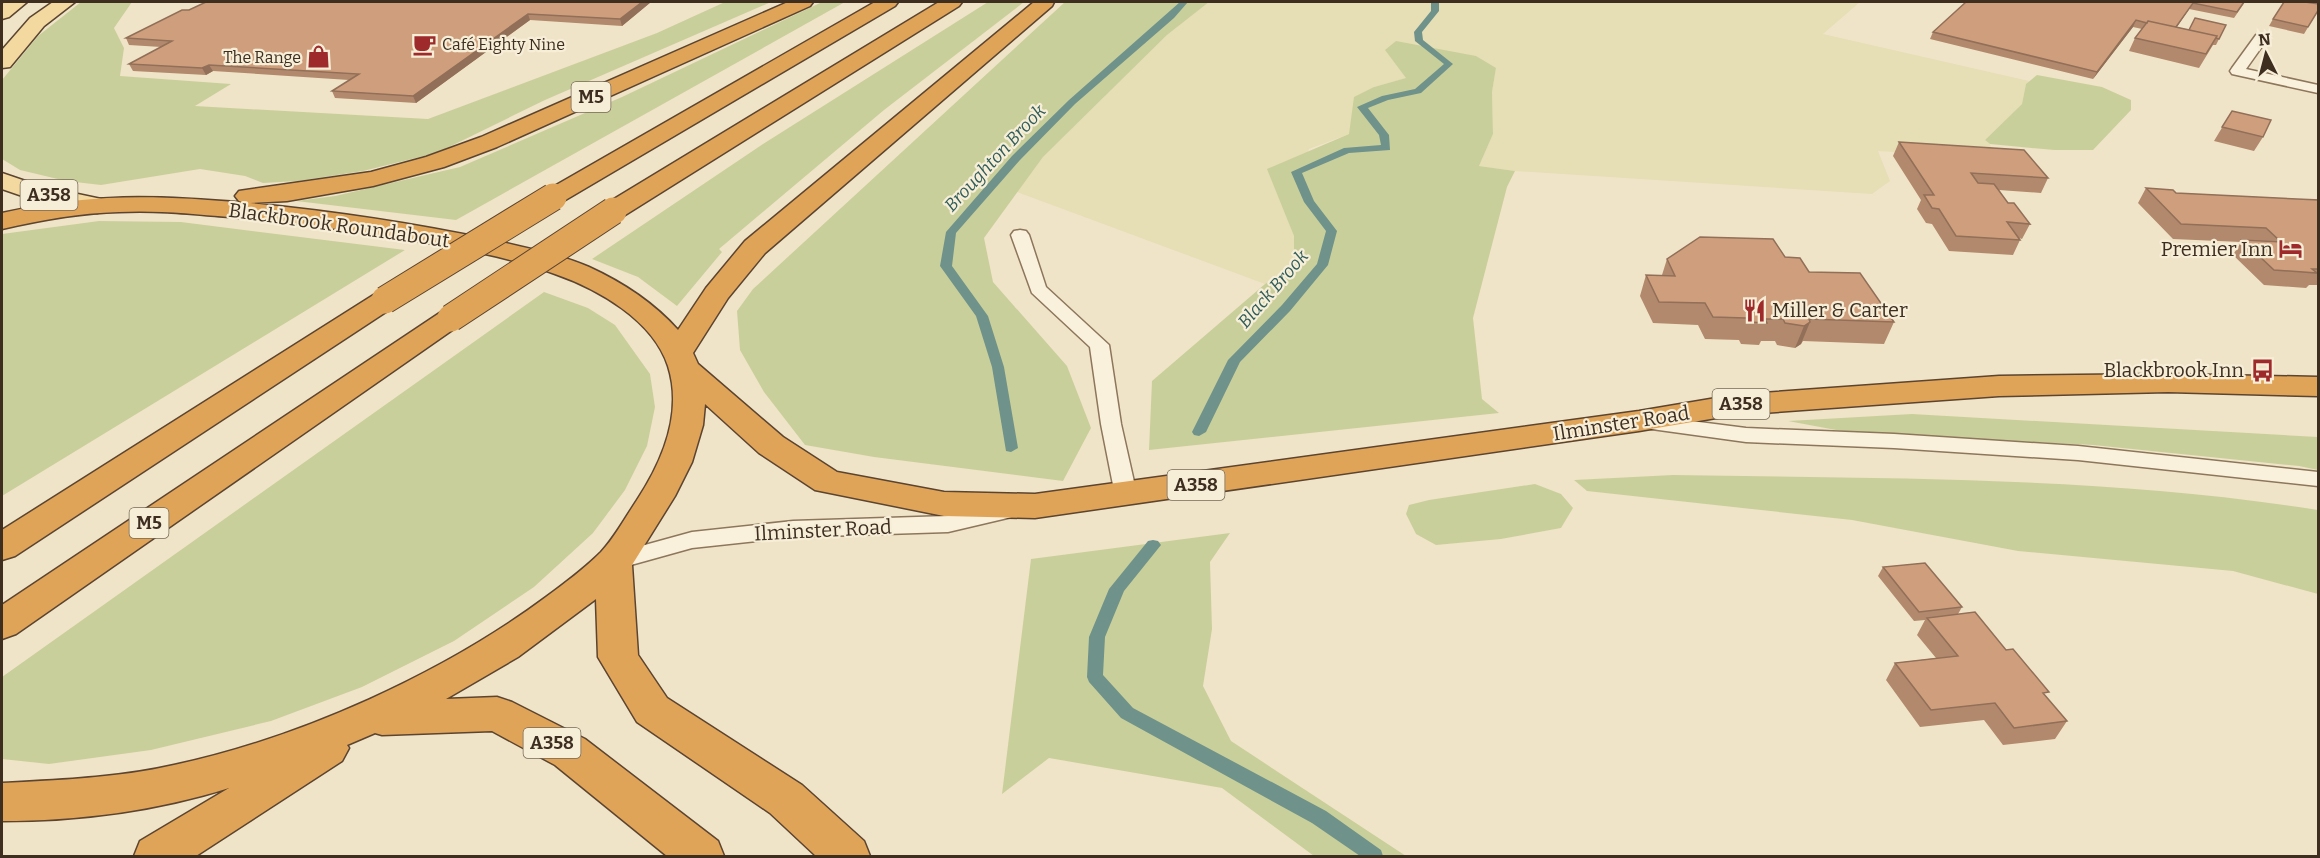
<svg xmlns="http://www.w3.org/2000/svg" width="2320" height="858" font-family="Bitter,serif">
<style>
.farmland{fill:#e6deb5}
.green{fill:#c9cf9b}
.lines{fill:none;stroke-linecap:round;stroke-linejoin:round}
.stream{fill:#6f938a;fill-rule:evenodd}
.lane-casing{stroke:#8d765c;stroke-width:3}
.primary-casing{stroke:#5b4430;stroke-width:3}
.highway-casing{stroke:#5b4430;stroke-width:3}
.lane{fill:#faf1dc;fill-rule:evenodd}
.primary{fill:#f3d9a0;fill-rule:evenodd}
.highway{fill:#e0a458;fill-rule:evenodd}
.highway-bridge-casing{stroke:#5b4430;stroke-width:29;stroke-linecap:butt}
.highway-bridge{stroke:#e0a458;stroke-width:27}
.wall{fill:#b2896c}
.shaded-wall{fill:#916f58}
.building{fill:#cf9f7d;stroke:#916f58;stroke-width:1.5}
.labels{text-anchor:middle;stroke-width:4.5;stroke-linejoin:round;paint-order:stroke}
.far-poi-label{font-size:16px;fill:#3d2e20;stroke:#f7eed8;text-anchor:start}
.shield{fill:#f7eed8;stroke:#756857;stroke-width:1.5}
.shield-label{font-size:18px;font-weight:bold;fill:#3d2e20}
.far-water-label{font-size:18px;font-style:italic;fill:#2f5d5a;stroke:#f7eed8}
.street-label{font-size:20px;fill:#3d2e20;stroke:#f7eed8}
.poi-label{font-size:20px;fill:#3d2e20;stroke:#f7eed8;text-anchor:end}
</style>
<rect width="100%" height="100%" fill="#f0e4c8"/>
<!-- farmland -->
<path class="farmland" d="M 1209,2 L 1860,2 L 1823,34 L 2029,81 L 2026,85 L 2022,104 L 1985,140 L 1990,144 L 1993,158 L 1878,151 L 1890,181 L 1872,194 L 1515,171 L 1479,166 L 1493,134 L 1492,92 L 1496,68 L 1407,78 L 1374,87 L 1349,134 L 1309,149 L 1285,212 L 1294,236 L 1294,264 L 1265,284 L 1017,192 L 1043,157 L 1167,35 Z"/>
<!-- green -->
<path class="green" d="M 81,2 L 132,2 L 114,28 L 124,48 L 120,76 L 231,84 L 195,106 L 428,119 L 657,33 L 725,2 L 771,2 L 545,100 L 447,148 L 428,155 L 363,171 L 298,181 L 263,183 L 245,176 L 200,169 L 101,185 L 66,181 L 20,170 L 2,159 L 2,80 L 38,36 Z
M 822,2 L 845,2 L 456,220 L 296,201 L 335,196 L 460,167 L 622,97 Z
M 988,2 L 1024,2 L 884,110 L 719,249 L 722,252 L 677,306 L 638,277 L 592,259 L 763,144 Z
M 1065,2 L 1209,2 L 1167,35 L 1043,157 L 984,238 L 993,282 L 1067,366 L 1091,428 L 1063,481 L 874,457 L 805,445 L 764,392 L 740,350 L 737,311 L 753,289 Z
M 1396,41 L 1476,56 L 1496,68 L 1492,92 L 1493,134 L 1479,166 L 1515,171 L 1507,187 L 1473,318 L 1482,399 L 1499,413 L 1149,450 L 1152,381 L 1265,284 L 1294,264 L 1294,236 L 1267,169 L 1349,134 L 1354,97 L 1374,87 L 1406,78 L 1385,50 Z
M 2037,75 L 2102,87 L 2131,100 L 2131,110 L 2093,150 L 2054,150 L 1990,144 L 1985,140 L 2022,104 L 2026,84 Z
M 99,221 L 181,222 L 405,250 L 2,496 L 2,234 Z
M 544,292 L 588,308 L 615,325 L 650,374 L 655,407 L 647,446 L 625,490 L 593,533 L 534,587 L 454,641 L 362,687 L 271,721 L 151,750 L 49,764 L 2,759 L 2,677 Z
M 1912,414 L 2318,437 L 2318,470 L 2299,466 L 2093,445 L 1852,433 L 1788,421 Z
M 1673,475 C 1889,479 2105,476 2318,510 L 2318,594 L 2233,571 L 2018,551 L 1852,520 L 1587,491 L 1574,480 Z
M 1535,484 L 1561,494 L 1573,508 L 1561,528 L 1501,539 L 1436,545 L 1416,534 L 1406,514 L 1409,505 L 1429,500 Z
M 1230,533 L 1210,562 L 1212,629 L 1203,686 L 1231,741 L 1406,856 L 1314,856 L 1222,788 L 1049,758 L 1002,794 L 1031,559 Z"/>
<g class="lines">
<!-- stream -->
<path class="stream" d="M 1180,2 L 1188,2 L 1174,18 L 1075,104 L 1020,160 L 956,233 L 952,266 L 988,316 L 1004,367 L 1018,448 L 1011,452 L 1006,451 L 992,367 L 976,316 L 940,266 L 946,232 L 1012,156 L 1069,100 Z
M 1431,2 L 1439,2 L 1439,11 L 1422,32 L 1423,40 L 1453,64 L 1421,93 L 1388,100 L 1368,108 L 1389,135 L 1390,150 L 1349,153 L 1302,173 L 1314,201 L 1337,231 L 1328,265 L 1290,311 L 1240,362 L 1206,432 L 1199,436 L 1194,435 L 1192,432 L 1228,360 L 1282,305 L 1317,264 L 1326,231 L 1304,202 L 1291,172 L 1344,148 L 1381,145 L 1379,135 L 1357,107 L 1382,96 L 1415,89 L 1444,64 L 1415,41 L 1414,32 L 1431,11 Z
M 1153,540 L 1158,541 L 1161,545 L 1124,591 L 1105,637 L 1103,675 L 1133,708 L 1326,811 L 1381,850 L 1383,856 L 1360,856 L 1312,823 L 1121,718 L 1089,682 L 1087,677 L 1089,637 L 1109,589 L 1148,541 Z"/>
<defs>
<path id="lane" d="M 2261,34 L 2268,38 L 2246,69 L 2318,85 L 2318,93 L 2232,74 L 2230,71 L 2232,68 L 2256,35 Z
M 1020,230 L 1026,231 L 1029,235 L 1046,287 L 1109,345 L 1121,424 L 1137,495 L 1134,500 L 1126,502 L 1118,500 L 1115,495 L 1101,424 L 1090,347 L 1032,293 L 1011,235 L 1014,231 Z
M 1644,415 L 1746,428 L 1894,434 L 2078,446 L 2318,472 L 2318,486 L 2078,460 L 1894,448 L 1746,442 L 1637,427 L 1634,422 L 1637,417 Z
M 1008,503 L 1016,506 L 1019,511 L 1016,516 L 948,532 L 793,537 L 692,548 L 613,570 L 605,568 L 601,562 L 605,556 L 692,532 L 793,521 L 948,516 Z"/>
<path id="primary" d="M 5,2 L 27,2 L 9,17 L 2,19 L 2,4 Z
M 53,2 L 75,2 L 44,26 L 10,67 L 2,68 L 2,50 L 30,18 Z
M 2,173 L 40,186 L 106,200 L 110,205 L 106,210 L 97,213 L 34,200 L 2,189 Z"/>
<path id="highway" d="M 788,2 L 813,2 L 810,6 L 497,147 L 444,167 L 373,186 L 287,201 L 250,203 C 332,211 413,223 493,240 C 525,248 559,254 589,267 C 622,282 654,303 678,330 L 706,288 L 745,241 L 1034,2 L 1054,2 L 1052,6 L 765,253 L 728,298 L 693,353 L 698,364 L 783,437 L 837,472 L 944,492 L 1035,494 L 1639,411 L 1734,395 L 1999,376 L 2168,374 L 2318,377 L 2318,396 L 2168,392 L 1999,396 L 1734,415 L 1639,431 L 1035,518 L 944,516 L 815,490 L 759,453 L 705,404 L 703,425 L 692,462 L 675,496 L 632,565 L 638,655 L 667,698 L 802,785 L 864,841 L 870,856 L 816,856 L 770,813 L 637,722 L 598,657 L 596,599 L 518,657 L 446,699 L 497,697 L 512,702 L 585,739 L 718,841 L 724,856 L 667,856 L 555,765 L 492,731 L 382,735 L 375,733 L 347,745 L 349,748 L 342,761 L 196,856 L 134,856 L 140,841 L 229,788 C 156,811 78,821 2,821 L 2,783 C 59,780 117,778 174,765 C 300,738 442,674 546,597 C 565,583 584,569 601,552 C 615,537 625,518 637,500 C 662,462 683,413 668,366 C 653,320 598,289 555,274 C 507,256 453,247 402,239 C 344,229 287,222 229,217 C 193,214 156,210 119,212 C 79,213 41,220 2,229 L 2,213 C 90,193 156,195 246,203 L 239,201 L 235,196 L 239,191 L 371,172 L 426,157 L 481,137 Z
M 875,2 L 898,2 L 895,6 L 562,202 L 553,205 L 544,202 L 540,197 L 544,192 Z
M 939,2 L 962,2 L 959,6 L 622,217 L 613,219 L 604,217 L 600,211 L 604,205 Z
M 385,291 L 395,294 L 399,300 L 395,306 L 15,556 L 2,560 L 2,530 L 375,294 Z
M 451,309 L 461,312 L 466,318 L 461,324 L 16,634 L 2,639 L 2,605 L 441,312 Z"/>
</defs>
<!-- lane casing -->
<use href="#lane" class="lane-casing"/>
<!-- primary casing -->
<use href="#primary" class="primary-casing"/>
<!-- highway casing -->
<use href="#highway" class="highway-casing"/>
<!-- lane -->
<use href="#lane" class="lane"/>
<!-- primary -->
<use href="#primary" class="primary"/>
<!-- highway -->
<use href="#highway" class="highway"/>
<defs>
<path id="highway-bridge" d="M 385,300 L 553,197
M 451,318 L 613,211"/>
</defs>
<!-- highway-bridge casing -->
<use href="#highway-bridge" class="highway-bridge-casing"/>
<!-- highway-bridge -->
<use href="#highway-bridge" class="highway-bridge"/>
</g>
<!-- wall -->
<path class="wall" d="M 206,2 L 651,2 L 622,26 L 530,20 L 416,103 L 335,98 L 332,91 L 349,80 L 213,71 L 206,75 L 133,71 L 129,64 L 161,47 L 129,45 L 126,38 L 189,10 Z
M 1966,2 L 2245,2 L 2234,18 L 2189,9 L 2177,27 L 2189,30 L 2226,25 L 2216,45 L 2213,45 L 2199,68 L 2129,51 L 2135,38 L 2142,29 L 2133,27 L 2093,79 L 1930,39 L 1933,32 Z
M 2319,9 L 2304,34 L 2269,26 L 2273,19 Z
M 2232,111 L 2263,137 L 2254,151 L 2214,141 Z
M 1899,142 L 2048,178 L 2041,193 L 1999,190 L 2008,203 L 2030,224 L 2022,239 L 2019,238 L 2020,240 L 2013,255 L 1949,251 L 1932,224 L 1926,223 L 1917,209 L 1921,200 L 1893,156 Z
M 2146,188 L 2176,193 L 2319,200 L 2319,285 L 2309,285 L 2306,288 L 2264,285 L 2233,255 L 2241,242 L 2173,239 L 2138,203 Z
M 1785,257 L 1894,322 L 1884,344 L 1803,341 L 1801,344 L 1795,348 L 1777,345 L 1775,341 L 1761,341 L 1759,345 L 1741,344 L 1739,340 L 1705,339 L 1698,325 L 1653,323 L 1640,296 L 1646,275 L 1662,275 L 1667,259 Z
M 1883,567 L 1962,607 L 1958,614 L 2046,697 L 2067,721 L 2055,739 L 2003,745 L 1984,720 L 1920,727 L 1886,680 L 1895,663 L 1936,658 L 1917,635 L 1925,620 L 1914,621 L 1878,576 Z"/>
<!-- shaded-wall -->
<path class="shaded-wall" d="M 642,2 L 651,2 L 622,26 L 620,19 Z
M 2193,3 L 2189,9 L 2171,35 L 2174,29 Z
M 528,14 L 530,20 L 416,103 L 413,96 Z
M 2136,20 L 2133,27 L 2093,79 L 2097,72 Z
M 209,65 L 213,71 L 206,75 L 202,68 Z
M 1810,322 L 1801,344 L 1795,348 L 1804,326 Z"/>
<!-- building -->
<path class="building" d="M 206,2 L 642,2 L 620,19 L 528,14 L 413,96 L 332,91 L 359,74 L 209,65 L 202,68 L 129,64 L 172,41 L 126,38 L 182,10 L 189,10 Z
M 1966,2 L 2244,2 L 2237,12 L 2193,3 L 2176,27 L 2148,21 L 2147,23 L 2136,20 L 2097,72 L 1933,32 Z
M 2284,2 L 2305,2 L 2319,4 L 2319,9 L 2308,27 L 2273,19 Z
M 2195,18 L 2226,25 L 2219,39 L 2216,38 L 2217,36 L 2189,30 Z
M 2148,21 L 2217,36 L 2206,54 L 2135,38 Z
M 2232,111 L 2271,120 L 2263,137 L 2222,127 Z
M 1899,142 L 2024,150 L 2048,178 L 1971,173 L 1978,183 L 1994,184 L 2008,203 L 2014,203 L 2030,224 L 2007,222 L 2020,240 L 1956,236 L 1939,209 L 1932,208 L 1924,195 L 1934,195 Z
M 2146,188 L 2173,190 L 2176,193 L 2319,200 L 2319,269 L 2312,269 L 2317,273 L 2274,270 L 2242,240 L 2281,242 L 2266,228 L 2181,224 Z
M 1700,237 L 1773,239 L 1785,257 L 1800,258 L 1809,272 L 1860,273 L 1894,322 L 1809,319 L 1810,322 L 1804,326 L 1785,323 L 1783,319 L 1765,319 L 1767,323 L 1749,322 L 1746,318 L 1713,317 L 1705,303 L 1659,302 L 1646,275 L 1675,276 L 1667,259 Z
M 1925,563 L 1962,607 L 1919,612 L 1883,567 Z
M 1975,612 L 2006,650 L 2013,649 L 2049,692 L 2043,693 L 2067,721 L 2014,728 L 1995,703 L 1931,710 L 1895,663 L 1958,656 L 1927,618 Z"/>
<!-- icons -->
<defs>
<symbol id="cafe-bare" viewBox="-9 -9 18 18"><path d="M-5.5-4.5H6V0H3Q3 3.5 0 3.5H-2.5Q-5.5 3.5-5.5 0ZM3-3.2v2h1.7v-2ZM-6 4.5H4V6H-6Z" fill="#9e2a2b" stroke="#f7eed8" stroke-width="2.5" paint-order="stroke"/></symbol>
<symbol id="shop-bare" viewBox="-9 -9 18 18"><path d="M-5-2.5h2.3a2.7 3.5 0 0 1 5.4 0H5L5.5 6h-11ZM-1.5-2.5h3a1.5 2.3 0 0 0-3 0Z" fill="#9e2a2b" stroke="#f7eed8" stroke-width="2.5" paint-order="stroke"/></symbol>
<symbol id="hotel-bare" viewBox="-9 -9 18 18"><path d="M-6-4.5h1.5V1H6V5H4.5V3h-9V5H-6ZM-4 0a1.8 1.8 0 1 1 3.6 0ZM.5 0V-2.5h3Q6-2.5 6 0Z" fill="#9e2a2b" stroke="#f7eed8" stroke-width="2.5" paint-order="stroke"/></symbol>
<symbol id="restaurant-bare" viewBox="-9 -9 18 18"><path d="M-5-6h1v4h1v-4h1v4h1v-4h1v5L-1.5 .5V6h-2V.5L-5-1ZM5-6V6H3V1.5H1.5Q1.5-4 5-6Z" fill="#9e2a2b" stroke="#f7eed8" stroke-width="2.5" paint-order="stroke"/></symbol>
<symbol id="bus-bare" viewBox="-9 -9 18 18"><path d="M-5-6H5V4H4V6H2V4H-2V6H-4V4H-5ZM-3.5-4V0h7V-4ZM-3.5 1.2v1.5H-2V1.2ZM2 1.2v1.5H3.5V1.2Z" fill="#9e2a2b" stroke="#f7eed8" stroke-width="2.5" paint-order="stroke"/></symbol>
</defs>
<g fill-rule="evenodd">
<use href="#cafe-bare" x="408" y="28" width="33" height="33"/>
<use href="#shop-bare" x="302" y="40" width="33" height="33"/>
<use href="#hotel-bare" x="2274" y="232" width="33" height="33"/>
<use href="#restaurant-bare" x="1738" y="294" width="33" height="33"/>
<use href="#bus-bare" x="2246" y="354" width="33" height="33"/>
</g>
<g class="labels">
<!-- far-poi labels -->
<g class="far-poi-label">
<text x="442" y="50">Café Eighty Nine</text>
<text x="301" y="63" text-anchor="end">The Range</text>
</g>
<!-- shield labels -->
<g class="shield">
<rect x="571.5" y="82" width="39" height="30" rx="4.5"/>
<rect x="20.5" y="180" width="57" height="30" rx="4.5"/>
<rect x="1712.5" y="389" width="57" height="30" rx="4.5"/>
<rect x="1167.5" y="470" width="57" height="30" rx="4.5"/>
<rect x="129.5" y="508" width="39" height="30" rx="4.5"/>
<rect x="523.5" y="728" width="57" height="30" rx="4.5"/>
</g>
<g class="shield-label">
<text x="591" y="103">M5</text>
<text x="49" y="201">A358</text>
<text x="1741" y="410">A358</text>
<text x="1196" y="491">A358</text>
<text x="149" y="529">M5</text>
<text x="552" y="749">A358</text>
</g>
<!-- far-water labels -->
<g class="far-water-label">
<text transform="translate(995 158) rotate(-47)" y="6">Broughton Brook</text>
<text transform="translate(1273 289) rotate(-49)" y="6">Black Brook</text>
</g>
<!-- street labels -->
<g class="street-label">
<text transform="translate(339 225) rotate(8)" y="7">Blackbrook Roundabout</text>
<text transform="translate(1621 423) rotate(-9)" y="7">Ilminster Road</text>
<text transform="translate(823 530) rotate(-3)" y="7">Ilminster Road</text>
</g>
<!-- poi labels -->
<g class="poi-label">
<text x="2273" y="256">Premier Inn</text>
<text x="1772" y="317" text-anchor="start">Miller &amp; Carter</text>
<text x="2244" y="377">Blackbrook Inn</text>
</g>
</g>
<!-- border -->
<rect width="2320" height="858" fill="none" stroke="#3d2e20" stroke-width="6"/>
<!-- north arrow -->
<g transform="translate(2266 54) rotate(354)" stroke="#f7eed8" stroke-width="4.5" paint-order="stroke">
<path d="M0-4.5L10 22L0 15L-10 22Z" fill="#3d2e20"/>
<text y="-9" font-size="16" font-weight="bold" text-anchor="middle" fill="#3d2e20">N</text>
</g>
</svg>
